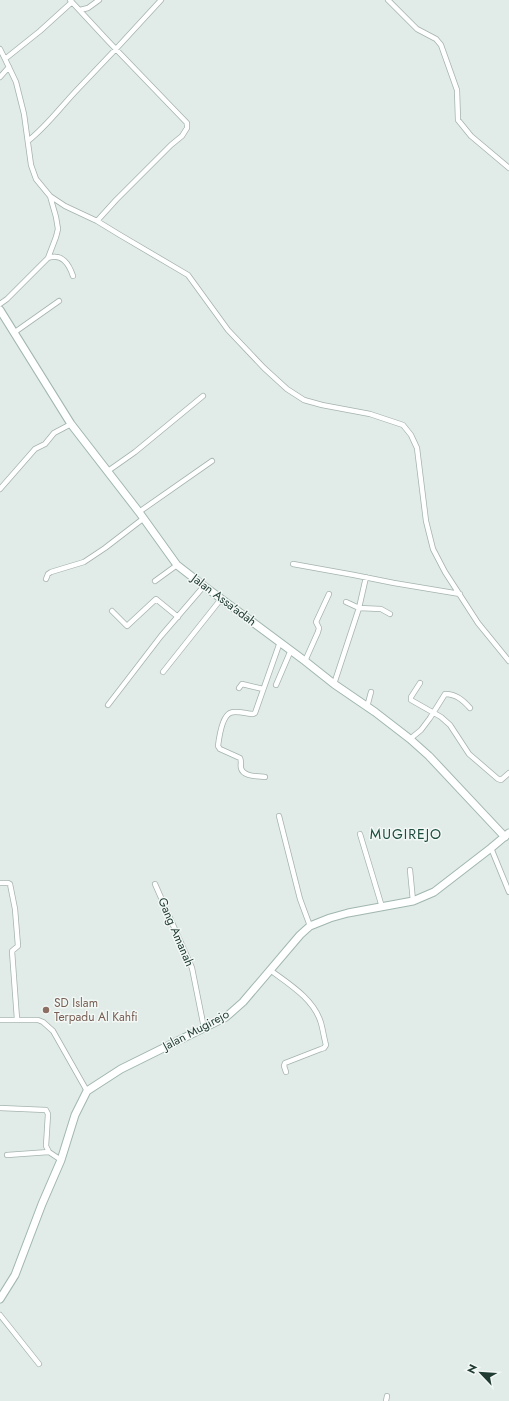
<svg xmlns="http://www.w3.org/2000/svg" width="509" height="1401" font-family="Jost,sans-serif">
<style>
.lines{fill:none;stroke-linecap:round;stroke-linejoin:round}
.street-casing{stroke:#a4b3ae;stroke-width:6}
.secondary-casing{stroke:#a0b7ae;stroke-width:9}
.street{stroke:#fff;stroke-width:4.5}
.secondary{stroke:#fff;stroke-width:7}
.education-dot{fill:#8d6e63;stroke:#f2f8f5;stroke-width:1.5}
.labels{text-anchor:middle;stroke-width:3;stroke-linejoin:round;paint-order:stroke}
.street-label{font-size:12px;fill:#223c34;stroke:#f2f8f5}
.education-label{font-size:12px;fill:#785e54;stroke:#f2f8f5;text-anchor:start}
.quarter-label{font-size:14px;letter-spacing:1px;fill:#1e4d40;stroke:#f2f8f5}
</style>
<rect width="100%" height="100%" fill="#e1ebe7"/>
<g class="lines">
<defs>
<path id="street" d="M 70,0 L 109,42 L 187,123 L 187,128 L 182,136 L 171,145 L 116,200 L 97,221
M 388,0 L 417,29 L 436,39 L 441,45 L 457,90 L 458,120 L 471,136 L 509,168
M 80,10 L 88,8 L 99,0
M 0,49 L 5,59
M 0,77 L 9,67
M 28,141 C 46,127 60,108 75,92 C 104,62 133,31 161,0
M 50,196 L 65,206 L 97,221 L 120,235 L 188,275 L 228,330 L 264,368 L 287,389 L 304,400 L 322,405 L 370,414 L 403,425 L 411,435 L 417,448 L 426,521 L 433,549 L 445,572 L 478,623 L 509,661
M 48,258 L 56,237 L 58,229 L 56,217 L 50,196 L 36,179 L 31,165 L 24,114 L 16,82 L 5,59 L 40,31 L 72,2
M 0,304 L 7,299 L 48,258 C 62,253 69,264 73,276
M 15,332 L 59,301
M 108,471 L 135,452 L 203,396
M 0,489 L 35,449 L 45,444 L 54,433 L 71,424
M 139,512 L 212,461
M 293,564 L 354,575 L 394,583 L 460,594
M 366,577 L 359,608 L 381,609 L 390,614
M 46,579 L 48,574 L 51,572 L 84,562 L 105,548 L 144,518
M 155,581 L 177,565
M 112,611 L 127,626 L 156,599 L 178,617
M 305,661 L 318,632 L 319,628 L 316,622 L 329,594
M 163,672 L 221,599
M 420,683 L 411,697 L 411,700 L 441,717 L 450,725 L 469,754 L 498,779 L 501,780 L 509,773
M 334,684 L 359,608 L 346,602
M 276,685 L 291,650
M 239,688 L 242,684 L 263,689
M 108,705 L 161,636 L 204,586
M 367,707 L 371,692
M 410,739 L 421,730 L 430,718 L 445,694 C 456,694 463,700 470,708
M 265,777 C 258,776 243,777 241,768 C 240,764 242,762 240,758 L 220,749 L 218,746 C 219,738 222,717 230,713 C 236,710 247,714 253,714 L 255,713 L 280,642
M 279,816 L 300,899 L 310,926
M 360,834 L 382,907
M 491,848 L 509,892
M 410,870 L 413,901
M 0,883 L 8,883 L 10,884 L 15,909 L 18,946 L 12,951 L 17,1019
M 155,884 L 192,968 L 204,1028
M 270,970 C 289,984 314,999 321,1023 C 323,1030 324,1038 326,1045 L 324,1048 L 321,1049 L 285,1063 L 284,1066 L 286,1072
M 0,1020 L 38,1020 L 43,1022 L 53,1031 L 87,1091
M 0,1108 L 46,1110 L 48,1114 L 46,1146 L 49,1152 L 61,1160
M 7,1155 L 49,1152
M 0,1315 L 39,1364
M 386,1401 L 387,1396"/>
<path id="secondary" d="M 0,310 L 71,424 L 139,512 L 177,565 L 204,586 L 305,661 L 334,684 L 375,712 L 410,739 L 429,756 L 505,837
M 0,1299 L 15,1275 L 42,1204 L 61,1160 L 75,1115 L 87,1091 L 121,1069 L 226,1017 L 243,1002 L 300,935 L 310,926 L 330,918 L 348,913 L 413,901 L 434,892 L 491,848 L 509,833"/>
</defs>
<!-- street casing -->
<use href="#street" class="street-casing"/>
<!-- secondary casing -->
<use href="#secondary" class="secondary-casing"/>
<!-- street -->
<use href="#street" class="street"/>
<!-- secondary -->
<use href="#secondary" class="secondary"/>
</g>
<!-- markers -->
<circle class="education-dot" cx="46" cy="1010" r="4"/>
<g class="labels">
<!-- street labels -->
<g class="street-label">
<text transform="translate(224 600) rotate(37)" y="4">Jalan Assa'adah</text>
<text transform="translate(176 932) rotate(67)" y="4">Gang Amanah</text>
<text transform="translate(196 1030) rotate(-28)" y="4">Jalan Mugirejo</text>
</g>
<!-- education labels -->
<g class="education-label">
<text x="54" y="1007">SD Islam<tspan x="54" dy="14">Terpadu Al Kahfi</tspan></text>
</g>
<!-- quarter labels -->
<g class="quarter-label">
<text x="406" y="839">MUGIREJO</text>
</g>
</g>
<!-- north arrow -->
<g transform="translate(481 1373) rotate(295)" stroke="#f2f8f5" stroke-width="3" paint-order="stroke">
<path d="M0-3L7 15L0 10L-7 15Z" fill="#223c34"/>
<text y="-6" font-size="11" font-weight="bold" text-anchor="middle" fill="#223c34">N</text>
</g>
</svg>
